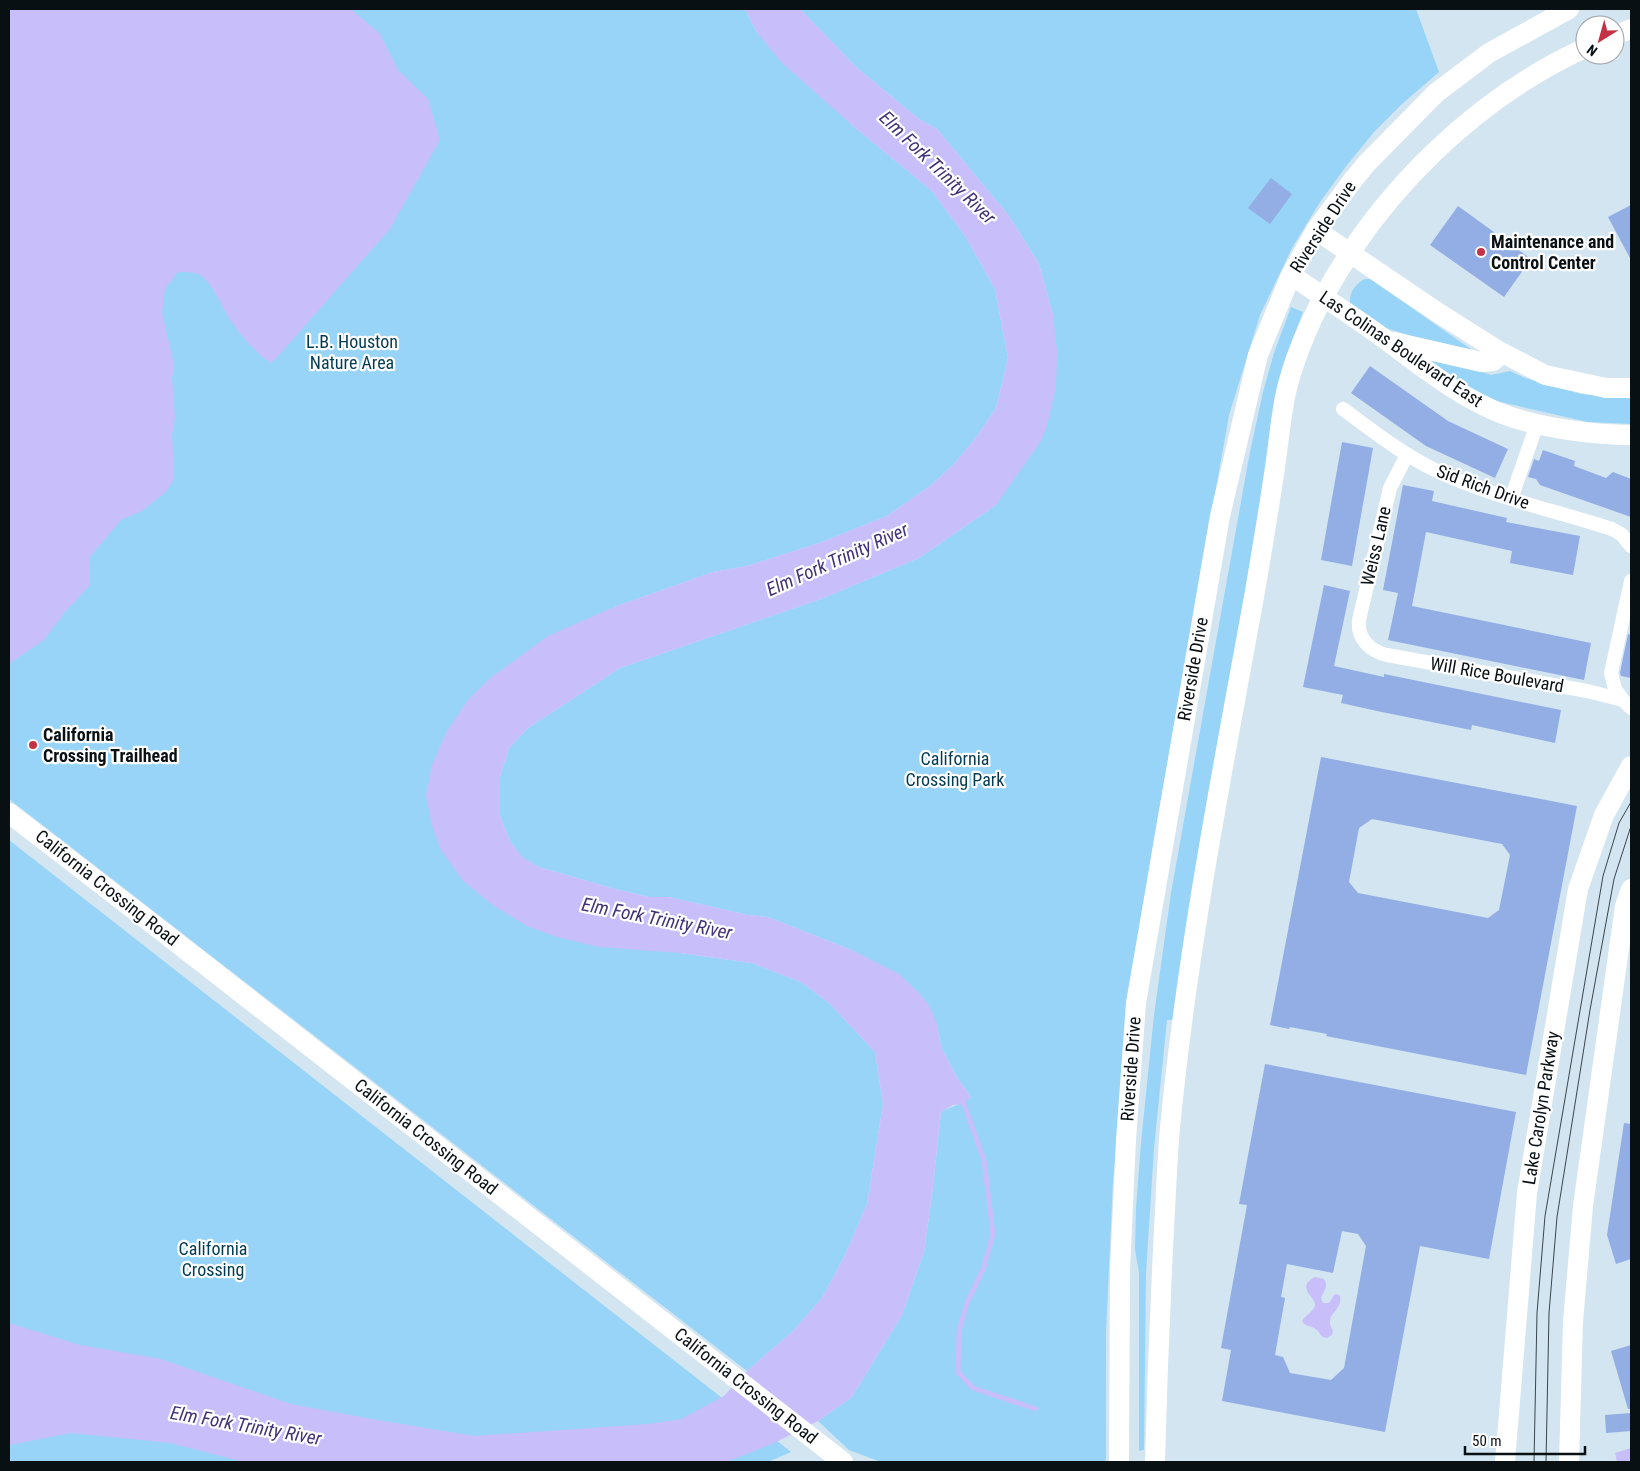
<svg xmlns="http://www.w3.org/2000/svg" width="1640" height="1471" font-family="'Roboto Condensed',sans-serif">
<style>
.green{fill:#97d4f7}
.water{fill:#c8befa}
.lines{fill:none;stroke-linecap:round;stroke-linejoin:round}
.stream{stroke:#c8befa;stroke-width:5}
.building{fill:#92aee4;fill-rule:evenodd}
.street{stroke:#fff;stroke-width:14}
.secondary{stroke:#fff;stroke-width:20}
.tram{stroke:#3b454b;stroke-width:1}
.poi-dot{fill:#c33345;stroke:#fff;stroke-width:2}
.labels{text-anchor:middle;stroke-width:4.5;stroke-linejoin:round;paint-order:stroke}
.street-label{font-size:18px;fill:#091014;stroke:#fff}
.poi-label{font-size:18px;font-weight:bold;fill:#091014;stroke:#fff;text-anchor:start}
.park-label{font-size:18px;fill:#023b54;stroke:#fff}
.water-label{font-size:19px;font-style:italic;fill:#443278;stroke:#fff}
</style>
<rect width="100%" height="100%" fill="#d2e5f1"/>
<!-- green -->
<path class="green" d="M 9,9 L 745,9 L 756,31 L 853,126 L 932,191 L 965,236 L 995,289 L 1008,358 L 996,408 L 975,439 L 954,464 L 930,486 L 887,516 L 822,542 L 747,566 L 713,572 L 614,607 L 432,826 L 680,953 L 752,963 L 801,982 L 829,1003 L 875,1052 L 883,1104 L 867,1204 L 845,1255 L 822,1298 L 793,1331 L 747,1371 L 9,799 Z
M 800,9 L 1416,9 L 1439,72 L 1402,104 L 1374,132 L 1347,165 L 1320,202 L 1292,248 L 1260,315 L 1229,415 L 1153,844 L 1132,986 L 1113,1181 L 1106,1332 L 1106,1458 L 1105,1462 L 881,1462 L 849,1450 L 818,1421 L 852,1397 L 902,1315 L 924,1252 L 932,1195 L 941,1112 C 951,1106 962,1105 971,1097 L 958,1079 L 941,1047 L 937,1024 L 854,951 L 768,917 L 748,915 L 669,897 L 649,897 L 615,889 L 539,867 L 522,858 L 510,841 L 500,816 L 500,777 L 509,748 L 528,728 L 620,668 L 821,599 L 919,558 L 996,505 L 1053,315 L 1039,264 L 1009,216 L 937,129 L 919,119 L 857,68 Z
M 1365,279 L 1370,279 L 1472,350 L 1469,355 L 1383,327 L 1351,306 C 1347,296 1355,283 1365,279 Z
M 1291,307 L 1303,312 L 1285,359 L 1275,397 L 1269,452 L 1173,1020 L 1167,1020 L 1154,1148 L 1146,1273 L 1144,1450 L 1139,1451 L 1139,1273 L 1135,1249 L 1136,1208 L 1141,1143 L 1154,1015 L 1171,893 L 1249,457 L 1263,392 L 1274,353 Z
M 1430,356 L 1491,375 L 1510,371 L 1525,378 L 1581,394 L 1631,398 L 1631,424 L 1588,422 L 1496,401 L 1483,396 L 1431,363 L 1428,357 Z
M 9,840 L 791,1452 L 768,1462 L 9,1462 Z"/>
<!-- water -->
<path class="water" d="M 9,9 L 351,9 L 380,34 L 398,70 L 428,99 L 440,140 L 390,229 L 280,354 L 271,363 C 255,352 242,337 231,321 C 222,308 212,280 198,274 C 193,272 184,272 178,272 L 165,289 L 162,313 L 174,364 L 172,378 L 175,418 L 172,434 L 174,478 L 167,491 L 142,511 L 121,520 L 89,558 L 90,585 L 65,612 L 44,640 L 9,664 Z
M 745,9 L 800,9 L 857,68 L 919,119 L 937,129 L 1009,216 L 1039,264 L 1053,315 L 1057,351 L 1056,387 L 1047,426 L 1041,441 L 996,505 L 919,558 L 821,599 L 620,668 L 528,728 L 509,748 L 500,777 L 500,816 L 510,841 L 522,857 L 539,867 L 615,889 L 649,897 L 669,897 L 748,915 L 768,917 L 854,951 L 899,974 L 918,992 L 929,1005 L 937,1024 L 941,1047 L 958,1079 L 971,1097 L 964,1104 L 953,1105 L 941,1112 L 932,1195 L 924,1252 L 902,1315 L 852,1397 L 818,1421 L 772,1444 L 726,1462 L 244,1462 L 170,1443 L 71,1433 L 9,1445 L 9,1323 L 80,1345 L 161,1359 L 291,1404 L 372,1419 L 474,1436 L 648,1424 L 681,1419 L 724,1396 L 747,1371 L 793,1331 L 822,1298 L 845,1255 L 867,1204 L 883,1104 L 875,1052 L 829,1003 L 801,982 L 752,963 L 680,953 L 599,947 L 557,937 L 527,926 L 494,906 L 463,881 L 441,850 L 432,826 L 426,795 L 432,765 L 446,733 L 467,701 L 489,679 L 548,636 L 614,607 L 713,572 L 747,566 L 822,542 L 887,516 L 930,486 L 954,464 L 975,439 L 996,408 L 1008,358 L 995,289 L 965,236 L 932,191 L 853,126 L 781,62 L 756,31 Z
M 1315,1277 L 1324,1279 C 1329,1287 1324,1290 1321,1298 L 1323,1303 L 1329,1303 L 1334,1295 L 1337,1294 L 1340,1296 C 1343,1313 1322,1313 1333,1331 L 1332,1335 L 1327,1338 C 1320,1337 1321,1334 1317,1330 C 1312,1325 1306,1328 1302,1321 C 1305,1315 1314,1312 1315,1305 C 1315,1296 1295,1287 1315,1277 Z
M 1631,1448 L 1631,1462 L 1617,1462 L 1615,1453 Z"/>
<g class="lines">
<!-- stream -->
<path class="stream" d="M 960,1101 L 964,1104 L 984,1160 L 993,1234 L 984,1267 L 967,1303 L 959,1331 L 958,1372 L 973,1388 L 1036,1409"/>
</g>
<!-- building -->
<path class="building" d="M 1271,178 L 1292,194 L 1270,224 L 1248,208 Z
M 1631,205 L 1631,260 L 1608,217 Z
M 1458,206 L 1531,259 L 1504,297 L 1430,245 Z
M 1370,366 L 1448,421 L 1508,449 L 1495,478 L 1426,446 L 1351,393 Z
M 1342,442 L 1373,448 L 1352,566 L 1321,560 Z
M 1543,450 L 1575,461 L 1574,466 L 1606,478 L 1613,472 L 1631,479 L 1631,517 L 1540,485 L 1536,479 L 1528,477 L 1534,459 L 1539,461 Z
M 1403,485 L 1434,491 L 1432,501 L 1507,518 L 1506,522 L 1580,536 L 1573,575 L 1510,563 L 1512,551 L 1426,532 L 1412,606 L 1591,643 L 1584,680 L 1388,640 L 1398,593 L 1383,590 Z
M 1324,585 L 1350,591 L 1334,666 L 1384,677 L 1384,674 L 1561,710 L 1555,743 L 1472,725 L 1471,730 L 1377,711 L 1341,703 L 1343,695 L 1303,687 Z
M 1628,634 L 1631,635 L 1631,678 L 1621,676 L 1620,673 Z
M 1321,757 L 1577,806 L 1526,1075 L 1326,1036 L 1327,1034 L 1290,1027 L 1289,1029 L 1270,1025 ZM 1372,819 L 1502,844 L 1510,855 L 1499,910 L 1488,918 L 1358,893 L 1349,882 L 1359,828 Z
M 1265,1064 L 1516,1112 L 1489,1259 L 1420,1246 L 1385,1432 L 1222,1401 L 1231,1350 L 1221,1348 L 1247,1205 L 1239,1204 ZM 1342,1231 L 1358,1234 L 1366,1246 L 1344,1368 L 1331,1380 L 1290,1373 L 1283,1357 L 1275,1355 L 1285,1298 L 1281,1297 L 1287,1264 L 1333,1273 Z
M 1624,1123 L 1631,1124 L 1631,1259 L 1616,1264 L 1607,1235 Z
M 1631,1345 L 1631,1409 L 1628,1409 L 1611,1351 Z
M 1631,1413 L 1631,1431 L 1606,1433 L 1605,1415 Z"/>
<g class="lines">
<!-- street -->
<path class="street" d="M 1343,409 C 1373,431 1402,454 1435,470 C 1491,497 1553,510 1612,529 L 1621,534 L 1631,546
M 1407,455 L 1390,488 L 1359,620 C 1357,639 1370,651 1387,655 L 1587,691 L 1623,700 L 1631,708
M 1511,499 L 1537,424
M 1623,700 L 1615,689 L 1611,673 L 1631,581"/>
<!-- secondary -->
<path class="secondary" d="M 1615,35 L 1631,29
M 1316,230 L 1437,312 L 1497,350 L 1545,375 L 1606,388 L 1631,388
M 1291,275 C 1320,295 1350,314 1379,335 C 1419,364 1460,399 1508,416 C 1543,428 1594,435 1631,435
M 1394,342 L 1481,362 L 1493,361 L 1503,353
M 9,813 L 163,932 L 843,1462
M 1119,1462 L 1120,1270 L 1126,1140 L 1136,1003 L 1220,516 L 1258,355 L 1291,275 L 1316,230 L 1353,180 L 1367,163 L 1436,93 L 1489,53 L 1569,9
M 1155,1462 C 1157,1384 1160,1307 1164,1229 C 1166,1195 1167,1161 1170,1128 C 1187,950 1222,773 1254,597 C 1261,556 1268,515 1274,474 C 1278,449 1280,423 1285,397 C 1291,366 1309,323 1324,296 C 1381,191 1476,98 1585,48
M 1505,1462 L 1527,1193 L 1578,889 L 1604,815 L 1631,766
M 1569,1462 L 1573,1322 L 1583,1206 L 1625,906 L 1631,889"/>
<!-- tram -->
<path class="tram" d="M 1534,1462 L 1537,1313 L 1545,1216 L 1603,876 L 1619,823 L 1631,802
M 1546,1462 L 1549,1313 L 1557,1217 L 1590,1010 L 1614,879 L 1631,826"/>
</g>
<!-- markers -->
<g class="poi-dot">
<circle cx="1481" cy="252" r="5"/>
<circle cx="33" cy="745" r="5"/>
</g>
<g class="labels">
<!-- street labels -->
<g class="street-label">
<text transform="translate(1323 227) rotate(-57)" y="6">Riverside Drive</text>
<text transform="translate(1401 349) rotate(34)" y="6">Las Colinas Boulevard East</text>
<text transform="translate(1483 487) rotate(20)" y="6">Sid Rich Drive</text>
<text transform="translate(1376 546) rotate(-77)" y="6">Weiss Lane</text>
<text transform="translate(1193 669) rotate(-80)" y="6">Riverside Drive</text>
<text transform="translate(1497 675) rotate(10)" y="6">Will Rice Boulevard</text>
<text transform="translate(107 888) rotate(38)" y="6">California Crossing Road</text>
<text transform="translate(1131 1069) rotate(-86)" y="6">Riverside Drive</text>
<text transform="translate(1541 1108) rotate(-81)" y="6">Lake Carolyn Parkway</text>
<text transform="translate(426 1137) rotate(38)" y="6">California Crossing Road</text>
<text transform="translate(746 1386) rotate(38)" y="6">California Crossing Road</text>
</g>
<!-- poi labels -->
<g class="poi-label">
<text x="1491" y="248">Maintenance and<tspan x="1491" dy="21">Control Center</tspan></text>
<text x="43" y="741">California<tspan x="43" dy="21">Crossing Trailhead</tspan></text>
</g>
<!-- park labels -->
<g class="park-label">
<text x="352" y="348">L.B. Houston<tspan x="352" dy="21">Nature Area</tspan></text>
<text x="955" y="765">California<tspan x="955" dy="21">Crossing Park</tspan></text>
<text x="213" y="1255">California<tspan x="213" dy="21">Crossing</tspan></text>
</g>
<!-- water labels -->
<g class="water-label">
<text transform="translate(938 167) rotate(44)" y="7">Elm Fork Trinity River</text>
<text transform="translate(837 559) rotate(-24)" y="7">Elm Fork Trinity River</text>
<text transform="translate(657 918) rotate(11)" y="7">Elm Fork Trinity River</text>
<text transform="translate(246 1425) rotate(10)" y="7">Elm Fork Trinity River</text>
</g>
</g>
<!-- border -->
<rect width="1640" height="1471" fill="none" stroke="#091014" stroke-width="20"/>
<!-- north arrow -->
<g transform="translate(1600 40) rotate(217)"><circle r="24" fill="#ffffff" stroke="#9d9fa1"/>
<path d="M0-4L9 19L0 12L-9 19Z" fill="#c33345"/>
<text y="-8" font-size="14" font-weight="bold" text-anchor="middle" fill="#091014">N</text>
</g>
<!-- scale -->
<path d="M1465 1446v8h120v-8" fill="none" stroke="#091014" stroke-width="2.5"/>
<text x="1472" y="1446" font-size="15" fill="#091014" stroke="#ffffff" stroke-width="4" paint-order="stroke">50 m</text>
</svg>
